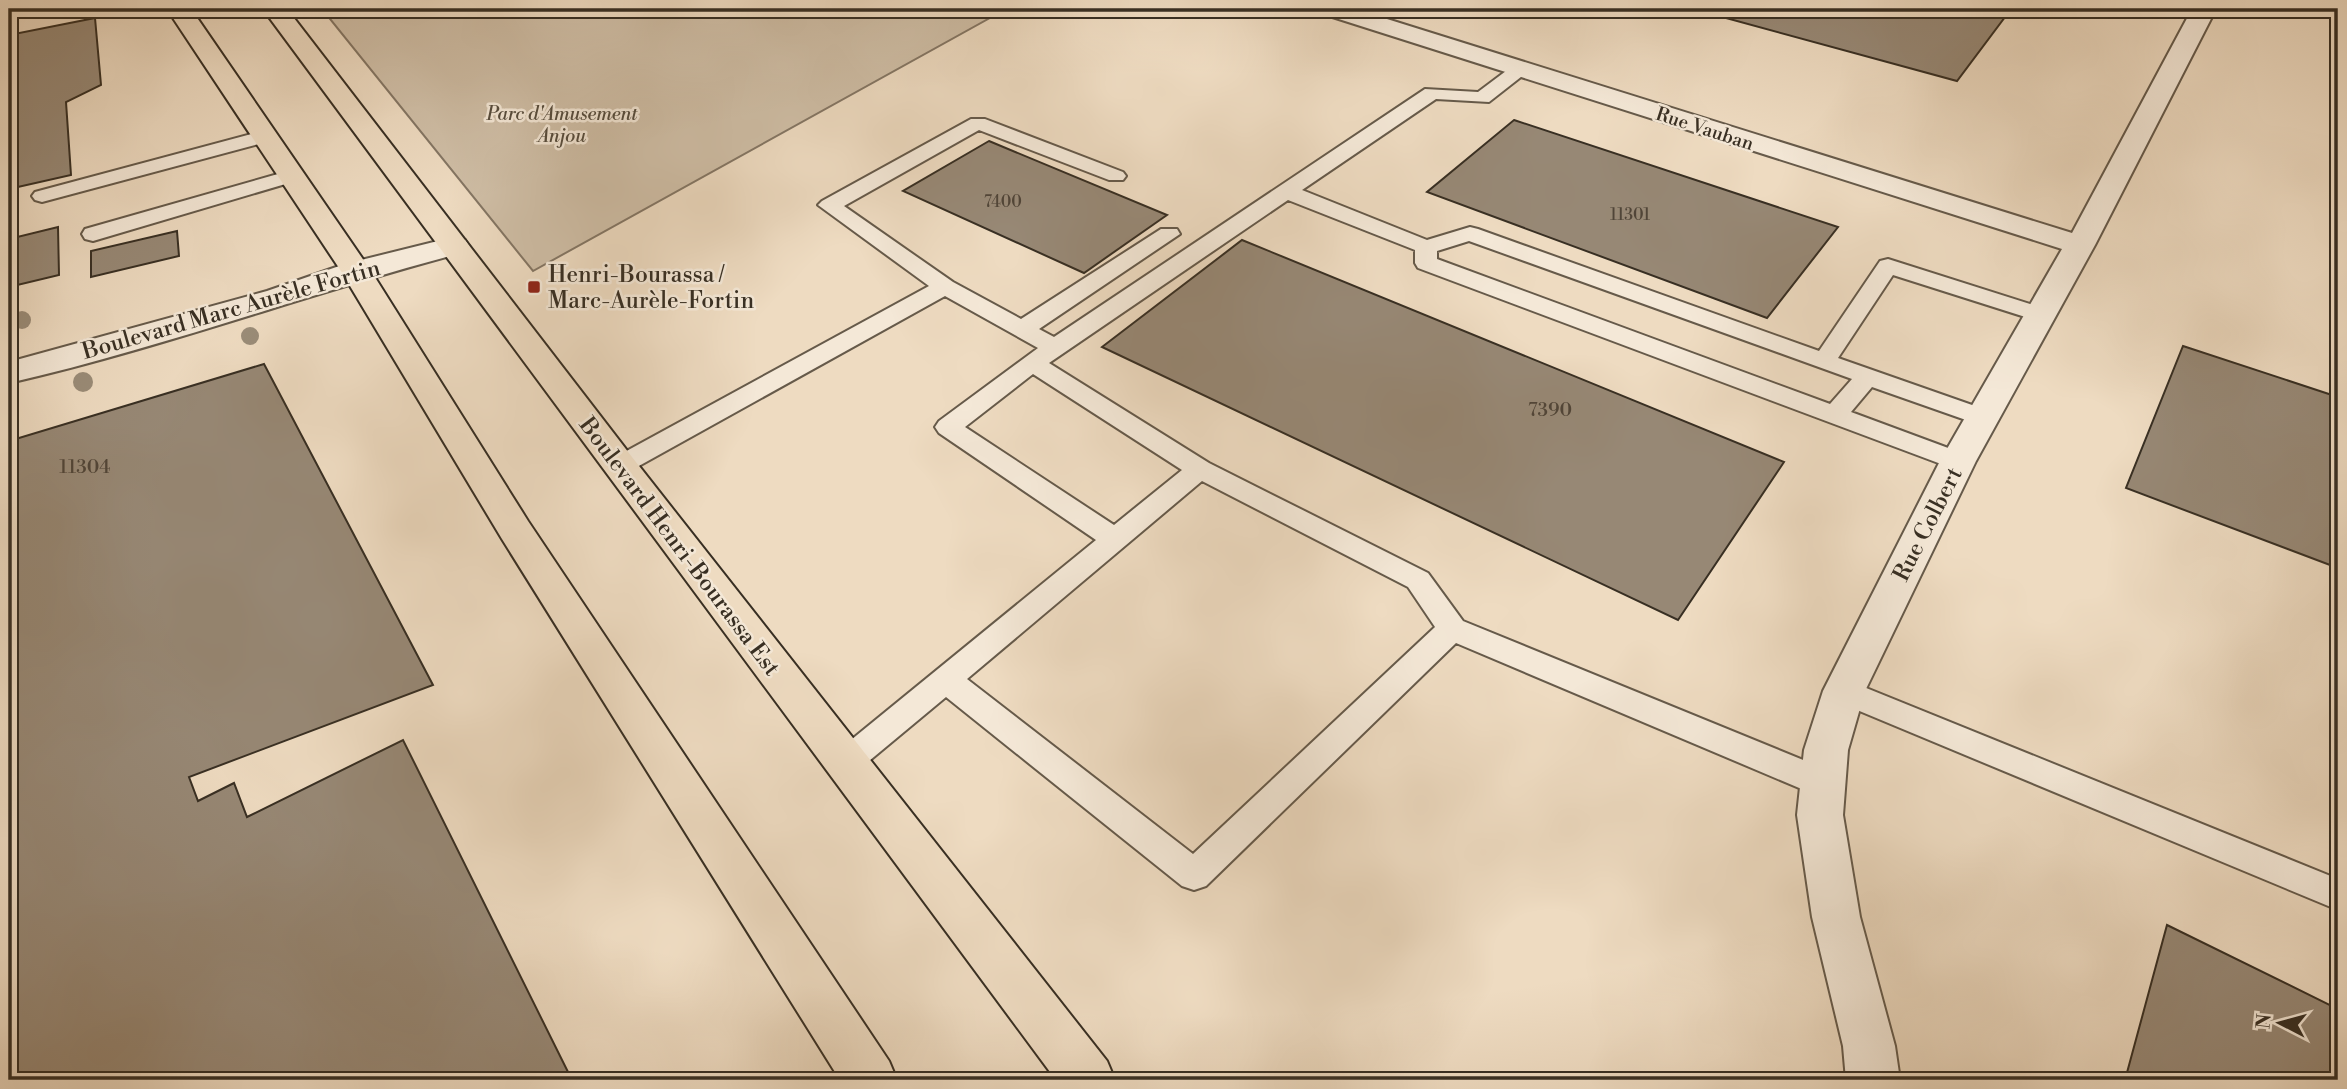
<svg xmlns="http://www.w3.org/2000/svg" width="2347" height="1089" font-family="'Libre Bodoni',serif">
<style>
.green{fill:#cfbea6;stroke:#847664;stroke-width:2}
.building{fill:#978875;stroke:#382f23;stroke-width:2}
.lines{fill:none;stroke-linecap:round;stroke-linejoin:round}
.service-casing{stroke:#665a4a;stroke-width:4}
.minor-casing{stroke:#665a4a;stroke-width:4}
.primary-casing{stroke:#382f23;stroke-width:4}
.service{fill:#f4e8d7;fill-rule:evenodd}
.minor{fill:#f4e8d7;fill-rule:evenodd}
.primary{fill:#eedbc1;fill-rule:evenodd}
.tree{fill:#9a8c78}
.poi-dot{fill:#8f2418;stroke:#f4e8d7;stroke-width:2.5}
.labels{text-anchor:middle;stroke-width:5;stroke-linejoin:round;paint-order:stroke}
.far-number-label{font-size:16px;fill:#504538}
.far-park-label{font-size:19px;font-style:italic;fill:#564c3d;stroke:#f4e8d7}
.far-street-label{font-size:19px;fill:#382f23;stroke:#f4e8d7}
.number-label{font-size:19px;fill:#504538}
.poi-label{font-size:23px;fill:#382f23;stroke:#f4e8d7;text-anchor:start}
.street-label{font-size:23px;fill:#382f23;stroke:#f4e8d7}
</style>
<rect width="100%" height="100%" fill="#eedbc1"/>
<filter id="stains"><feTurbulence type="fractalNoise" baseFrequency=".00286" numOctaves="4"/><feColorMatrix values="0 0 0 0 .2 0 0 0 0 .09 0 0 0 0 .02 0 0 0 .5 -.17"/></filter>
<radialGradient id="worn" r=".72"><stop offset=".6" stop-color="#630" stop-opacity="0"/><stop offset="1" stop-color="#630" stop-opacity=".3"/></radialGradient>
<!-- green -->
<path class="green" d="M 322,9 L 1006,9 L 533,271 Z"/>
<!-- building -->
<path class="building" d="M 1693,9 L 2011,9 L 1957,81 Z
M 95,18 L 101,85 L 66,102 L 71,175 L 9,189 L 9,35 Z
M 1514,120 L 1838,227 L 1767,318 L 1427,192 Z
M 989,141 L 1167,215 L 1084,273 L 903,191 Z
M 58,227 L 59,275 L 9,287 L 9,239 Z
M 177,231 L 179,256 L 91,277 L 91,251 Z
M 1242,240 L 1784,462 L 1678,620 L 1102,347 Z
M 2183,346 L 2338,397 L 2338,568 L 2126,488 Z
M 264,364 L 433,685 L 189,777 L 198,801 L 234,783 L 247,817 L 403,740 L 572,1080 L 9,1080 L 9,441 Z
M 2167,925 L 2338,1009 L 2338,1080 L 2125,1080 Z"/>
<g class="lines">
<defs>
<path id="service" d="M 1520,63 L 1529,69 L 1526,73 L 1489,102 L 1436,99 L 1302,190 L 1427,240 L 1470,227 L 1478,229 L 1819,351 L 1880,261 L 1888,259 L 2049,310 L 2053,315 L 2049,320 L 2041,322 L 1893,275 L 1838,358 L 1992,412 L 1996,418 L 1992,424 L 1983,426 L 1872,387 L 1851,412 L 1967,455 L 1971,461 L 1967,467 L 1958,470 L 1949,467 L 1418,268 L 1415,263 L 1415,250 L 1288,200 L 1049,363 L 1209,463 L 1428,573 L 1463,621 L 1835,773 L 1839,783 L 1835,793 L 1823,797 L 1811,793 L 1456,643 L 1206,886 L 1194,890 L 1182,886 L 946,697 L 857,771 L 846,775 L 835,771 L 830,762 L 835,753 L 1096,540 L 939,433 L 935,427 L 939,421 L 1038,348 L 945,296 L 628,472 L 619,475 L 610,472 L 606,466 L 610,460 L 929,286 L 818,205 L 822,201 L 971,119 L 985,119 L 1123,172 L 1126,176 L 1123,180 L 1109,180 L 979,130 L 844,206 L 953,282 L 1021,319 L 1161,229 L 1177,229 L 1180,234 L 1039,329 L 1054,337 L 1425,89 L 1478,92 L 1514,65 ZM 1469,241 L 1852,379 L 1830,404 L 1437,259 L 1437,251 ZM 1033,374 L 1182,470 L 1114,525 L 965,427 ZM 1202,481 L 1408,587 L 1435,627 L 1193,854 L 967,679 Z
M 263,131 L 270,133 L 273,137 L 270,141 L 42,202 L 35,200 L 32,196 L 35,192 Z
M 292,170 L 299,172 L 302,176 L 299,180 L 93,241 L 85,239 L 82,234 L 85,229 Z
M 1844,679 L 2338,879 L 2338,910 L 1833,700 L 1829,691 L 1833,682 Z"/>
<path id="minor" d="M 1319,9 L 1355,9 L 2072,233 L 2192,9 L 2216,9 L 2095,245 L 1976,461 L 1865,691 L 1848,750 L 1843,815 L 1860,917 L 1895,1046 L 1900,1080 L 1846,1080 L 1843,1046 L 1812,917 L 1797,815 L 1804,750 L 1823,691 L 1940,461 L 2062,249 L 1323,14 Z
M 454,237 L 465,240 L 469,246 L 465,252 C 312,292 163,348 9,383 L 9,362 L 267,291 L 345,264 Z"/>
<path id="primary" d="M 167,9 L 191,9 L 371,271 L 528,521 L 889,1061 L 897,1080 L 840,1080 L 502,539 L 341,271 Z
M 263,9 L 287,9 L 632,457 L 1107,1061 L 1115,1080 L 1056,1080 Z"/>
</defs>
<!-- service casing -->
<use href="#service" class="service-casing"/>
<!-- minor casing -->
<use href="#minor" class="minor-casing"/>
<!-- primary casing -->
<use href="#primary" class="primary-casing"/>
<!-- service -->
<use href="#service" class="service"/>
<!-- minor -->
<use href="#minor" class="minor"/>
<!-- primary -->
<use href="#primary" class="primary"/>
</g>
<!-- trees -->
<g class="tree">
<circle cx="22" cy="320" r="9"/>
<circle cx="250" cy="336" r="9"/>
<circle cx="83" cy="382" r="10"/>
</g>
<!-- markers -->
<rect class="poi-dot" x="527" y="280" width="14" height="14" rx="3.5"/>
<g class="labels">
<!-- far-number labels -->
<g class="far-number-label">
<text x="1003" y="207">7400</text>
<text x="1630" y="220">11301</text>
</g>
<!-- far-park labels -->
<g class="far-park-label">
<text x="562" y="120">Parc d'Amusement<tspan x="562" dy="22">Anjou</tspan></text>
</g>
<!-- far-street labels -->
<g class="far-street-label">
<text transform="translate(1705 128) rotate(18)" y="7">Rue Vauban</text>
</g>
<!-- number labels -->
<g class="number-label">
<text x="1550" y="416">7390</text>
<text x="85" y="473">11304</text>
</g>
<!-- poi labels -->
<g class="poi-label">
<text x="548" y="282">Henri-Bourassa /<tspan x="548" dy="26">Marc-Aurèle-Fortin</tspan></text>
</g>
<!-- street labels -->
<g class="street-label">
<text transform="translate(231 309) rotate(-16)" y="8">Boulevard Marc Aurèle Fortin</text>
<text transform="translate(1927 524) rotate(-63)" y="8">Rue Colbert</text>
<text transform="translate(680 546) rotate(53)" y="8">Boulevard Henri-Bourassa Est</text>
</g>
</g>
<!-- margin -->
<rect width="2347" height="1089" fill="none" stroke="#eedbc1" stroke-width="35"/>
<rect x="10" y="10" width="2326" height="1068" fill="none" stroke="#382f23" stroke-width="3.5"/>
<rect x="18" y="18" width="2312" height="1054" fill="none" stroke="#382f23" stroke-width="2"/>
<!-- north arrow -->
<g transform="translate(2280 1023) rotate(276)" stroke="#f4e8d7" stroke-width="5" paint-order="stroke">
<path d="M0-5L12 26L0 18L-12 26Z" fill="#382f23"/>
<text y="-10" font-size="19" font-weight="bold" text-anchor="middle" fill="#382f23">N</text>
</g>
<rect width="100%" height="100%" filter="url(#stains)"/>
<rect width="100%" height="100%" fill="url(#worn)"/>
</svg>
